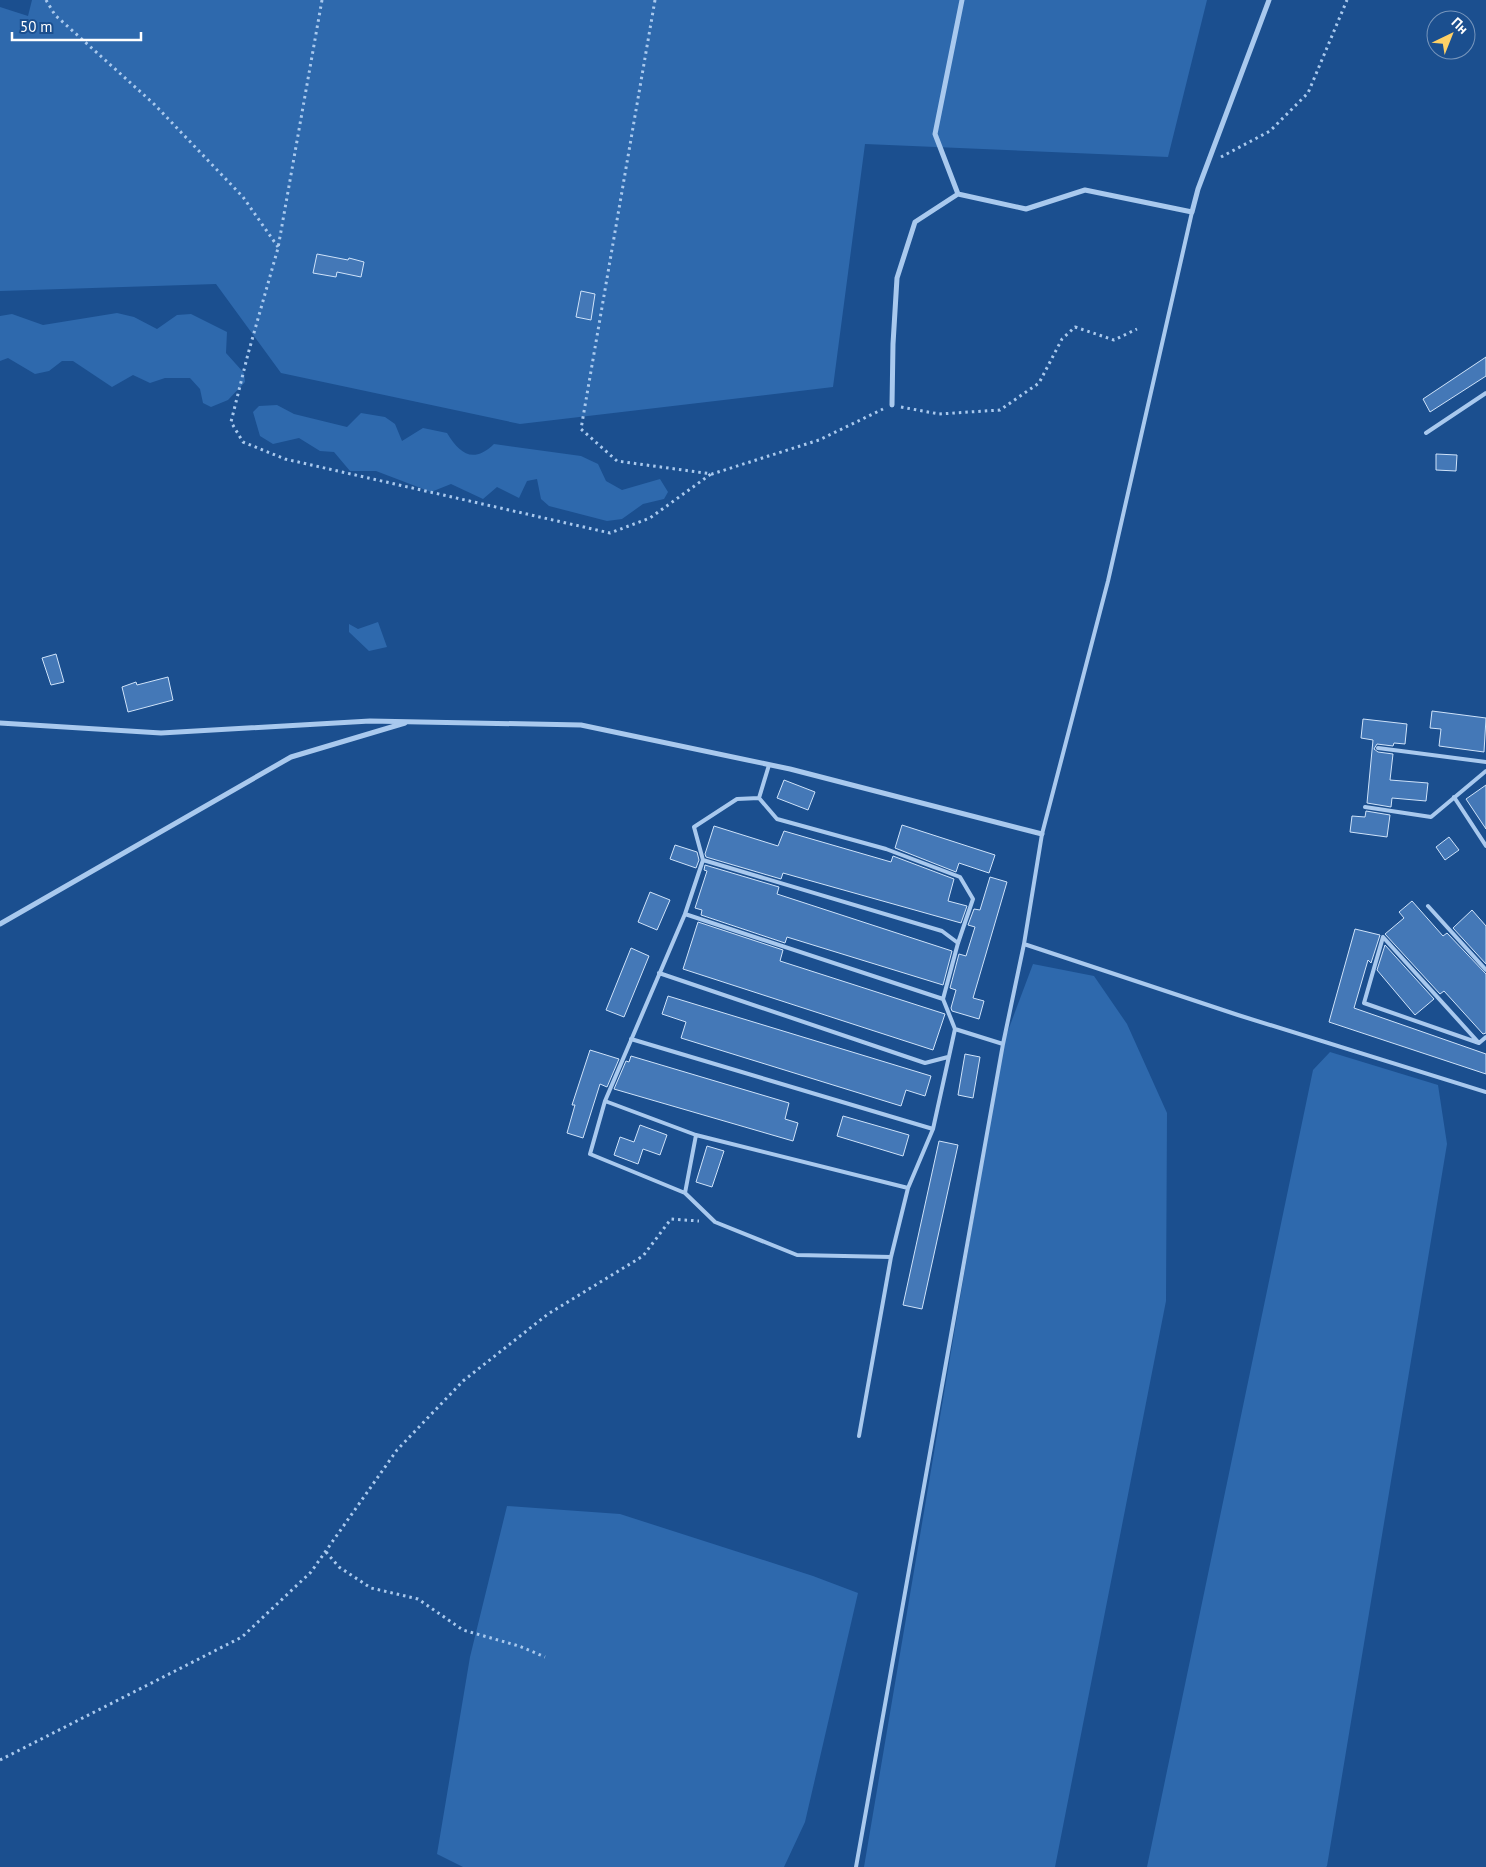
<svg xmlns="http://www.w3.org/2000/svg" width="1486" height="1867" font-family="'PT Sans',sans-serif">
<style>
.green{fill:#2e69ad}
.building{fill:#4478b7;stroke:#cfe3fa}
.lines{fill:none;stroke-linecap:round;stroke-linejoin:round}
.path{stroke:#a9c9ee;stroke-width:3;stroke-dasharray:2.5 4;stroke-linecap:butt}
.service{stroke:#a9c9ee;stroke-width:4}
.minor{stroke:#a9c9ee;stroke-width:5}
</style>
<rect width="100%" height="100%" fill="#1b4f8f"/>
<!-- green -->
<path class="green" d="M 32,0 L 1207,0 L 1168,157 L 865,144 L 833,387 L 520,424 L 281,373 L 216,284 L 0,291 L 0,7 L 28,16 Z
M 117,313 L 134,317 L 157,329 L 177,315 L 191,314 L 227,332 L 226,353 L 244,373 L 245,382 L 228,400 L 211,407 L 203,403 L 200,389 L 190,378 L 165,378 L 150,383 L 133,375 L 112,387 L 73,361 L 62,361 L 49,371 L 35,374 L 8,358 L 0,361 L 0,316 L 12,314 L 43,325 Z
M 277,405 L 294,414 L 347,427 L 361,413 L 385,417 L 395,424 L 402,441 L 423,428 L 447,433 C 460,454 473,464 494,444 L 581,456 L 598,464 L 606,481 L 622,490 L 660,479 L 668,492 L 664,499 L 643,504 L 622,519 L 607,521 L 549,506 L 541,499 L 537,479 L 527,481 L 519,498 L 497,487 L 483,499 L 451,484 L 431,492 L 376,471 L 350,471 L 334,452 L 320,451 L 299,438 L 273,444 L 260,436 L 253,412 L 259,406 Z
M 378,622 L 387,647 L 369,651 L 349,632 L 349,624 L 358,629 Z
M 1033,964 L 1094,976 L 1127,1024 L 1167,1113 L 1166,1301 L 1055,1867 L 864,1867 L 1003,1044 Z
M 1330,1052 L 1438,1085 L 1447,1144 L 1327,1866 L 1326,1867 L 1147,1867 L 1313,1070 Z
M 507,1506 L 620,1514 L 813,1576 L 858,1593 L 805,1822 L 784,1867 L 463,1867 L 437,1854 L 470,1657 Z"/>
<!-- building -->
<path class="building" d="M 317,254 L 348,260 L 349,258 L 364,262 L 361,277 L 337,272 L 336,277 L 313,273 Z
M 581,291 L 595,294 L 591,320 L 576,317 Z
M 1486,357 L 1486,376 L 1430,412 L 1423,399 Z
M 1436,454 L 1457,455 L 1456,471 L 1436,470 Z
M 56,654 L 64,682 L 51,685 L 42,658 Z
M 168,677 L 173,700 L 128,712 L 122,687 L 136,682 L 137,685 Z
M 1432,711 L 1486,718 L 1484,752 L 1439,746 L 1441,729 L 1430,728 Z
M 1363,719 L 1407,724 L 1405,744 L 1394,743 L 1393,746 L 1377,744 L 1374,749 L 1378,752 L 1393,754 L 1390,780 L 1428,783 L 1426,801 L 1392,798 L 1391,807 L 1367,803 L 1373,740 L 1361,738 Z
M 784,780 L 815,792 L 808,810 L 777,798 Z
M 1486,785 L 1486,829 L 1466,799 Z
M 1366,811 L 1390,815 L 1387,837 L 1350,832 L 1352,816 L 1365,817 Z
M 902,825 L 995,855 L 989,873 L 959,863 L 956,872 L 895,848 Z
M 714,826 L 778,846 L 784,831 L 891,862 L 893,856 L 954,879 L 948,901 L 967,906 L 961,923 L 783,873 L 781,879 L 706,857 L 705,854 Z
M 1449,837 L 1459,850 L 1445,860 L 1436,847 Z
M 675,845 L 697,852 L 699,860 L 696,868 L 670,859 Z
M 705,865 L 779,887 L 777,894 L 952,951 L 943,985 L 787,937 L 785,943 L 701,915 L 702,910 L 695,908 L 707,871 L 704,870 Z
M 990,877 L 1007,882 L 973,998 L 984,1001 L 979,1019 L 952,1011 L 951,1008 L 956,990 L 950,988 L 959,954 L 966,956 L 975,927 L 968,925 L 974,909 L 980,910 Z
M 650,892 L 670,900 L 657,930 L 638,922 Z
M 1412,901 L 1443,936 L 1447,933 L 1486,974 L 1486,1033 L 1483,1034 L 1444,991 L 1440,994 L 1385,934 L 1404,918 L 1399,912 Z
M 1472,910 L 1486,926 L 1486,964 L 1453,928 Z
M 698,922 L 783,950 L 780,961 L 945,1014 L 933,1050 L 683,969 Z
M 1355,929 L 1380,935 L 1371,963 L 1368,960 L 1354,1008 L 1486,1054 L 1486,1074 L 1329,1022 Z
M 1385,945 L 1434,999 L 1415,1015 L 1377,970 Z
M 631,948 L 649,956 L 624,1017 L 606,1010 Z
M 668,996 L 931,1076 L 925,1096 L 906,1090 L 901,1106 L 681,1038 L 686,1022 L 662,1014 Z
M 590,1050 L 619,1059 L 607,1087 L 600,1084 L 583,1138 L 567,1133 L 575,1105 L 572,1105 Z
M 965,1054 L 980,1057 L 973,1098 L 958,1095 Z
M 631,1056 L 789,1103 L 785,1119 L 798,1123 L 793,1141 L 614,1089 L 626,1061 L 629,1062 Z
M 843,1116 L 909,1135 L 903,1156 L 837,1136 Z
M 640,1125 L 667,1135 L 660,1155 L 643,1149 L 638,1164 L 614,1155 L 620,1137 L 634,1142 Z
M 939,1141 L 958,1145 L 922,1309 L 903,1305 Z
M 707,1146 L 724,1151 L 712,1187 L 696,1182 Z"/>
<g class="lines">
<!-- path -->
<path class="path" d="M 46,0 L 55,15 L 154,104 L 243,197 L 278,247
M 322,0 L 278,248 L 248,354 L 231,422 L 243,442 L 285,459 L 610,533 L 650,518 L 711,474
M 655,0 L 581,429 L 617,461 L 712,474 L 819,440 L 883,409
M 1221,157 L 1270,131 L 1308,93 L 1347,0
M 901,407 L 939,414 L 1000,410 L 1039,383 L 1062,339 L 1075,327 L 1114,340 L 1137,329
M 326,1552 L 339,1567 L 371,1588 L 418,1599 L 463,1630 L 519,1646 L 545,1657
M 0,1760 L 242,1637 L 311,1572 L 397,1450 L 463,1381 L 548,1314 L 643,1256 L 671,1219 L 699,1221"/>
<!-- service -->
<path class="service" d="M 1426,433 L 1486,393
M 1378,748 L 1486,762
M 769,765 L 759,798 L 777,819 L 886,849 L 960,877 L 973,899 L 958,943 L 943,999 L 955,1029 L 933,1129 L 908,1188 L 891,1257 L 859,1436
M 1454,797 L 1486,846
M 1365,807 L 1431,817 L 1486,771
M 703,860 L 942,931 L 958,943
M 1428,906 L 1486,970
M 685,914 L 943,999
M 1383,937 L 1479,1043 L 1364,1003 Z
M 1024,944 L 1238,1015 L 1486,1092
M 659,973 L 925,1063 L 948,1057
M 955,1029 L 1003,1044
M 631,1039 L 933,1129
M 1479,1043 L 1486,1037
M 605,1101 L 696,1135 L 908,1188
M 696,1135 L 685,1193 L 715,1222 L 797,1255 L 891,1257
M 685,1193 L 590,1154 L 605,1101 L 685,914 L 703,860 L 694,827 L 737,799 L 759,798
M 856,1867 L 1003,1044 L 1024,944 L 1042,834 L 1108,581 L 1192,212"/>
<!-- minor -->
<path class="minor" d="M 958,194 L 935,134 L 962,0
M 892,405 L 893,344 L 897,278 L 915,222 L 958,194 L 1026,209 L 1085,190 L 1192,212 L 1198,189 L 1269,0
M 0,723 L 161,733 L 370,721 L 581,725 L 790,769 L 1042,834
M 0,924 L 291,757 L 405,723"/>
</g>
<!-- north arrow -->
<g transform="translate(1451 35) rotate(43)"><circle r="24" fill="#1b4f8f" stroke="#7695bc"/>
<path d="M0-4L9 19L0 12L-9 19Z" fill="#ffd166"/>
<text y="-8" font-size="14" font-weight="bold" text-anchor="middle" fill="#ffffff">Пн</text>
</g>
<!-- scale -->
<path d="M12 32v8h129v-8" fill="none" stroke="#ffffff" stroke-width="2.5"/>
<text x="20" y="32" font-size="15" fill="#ffffff" stroke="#1b4f8f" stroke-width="4" paint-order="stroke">50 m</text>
</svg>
